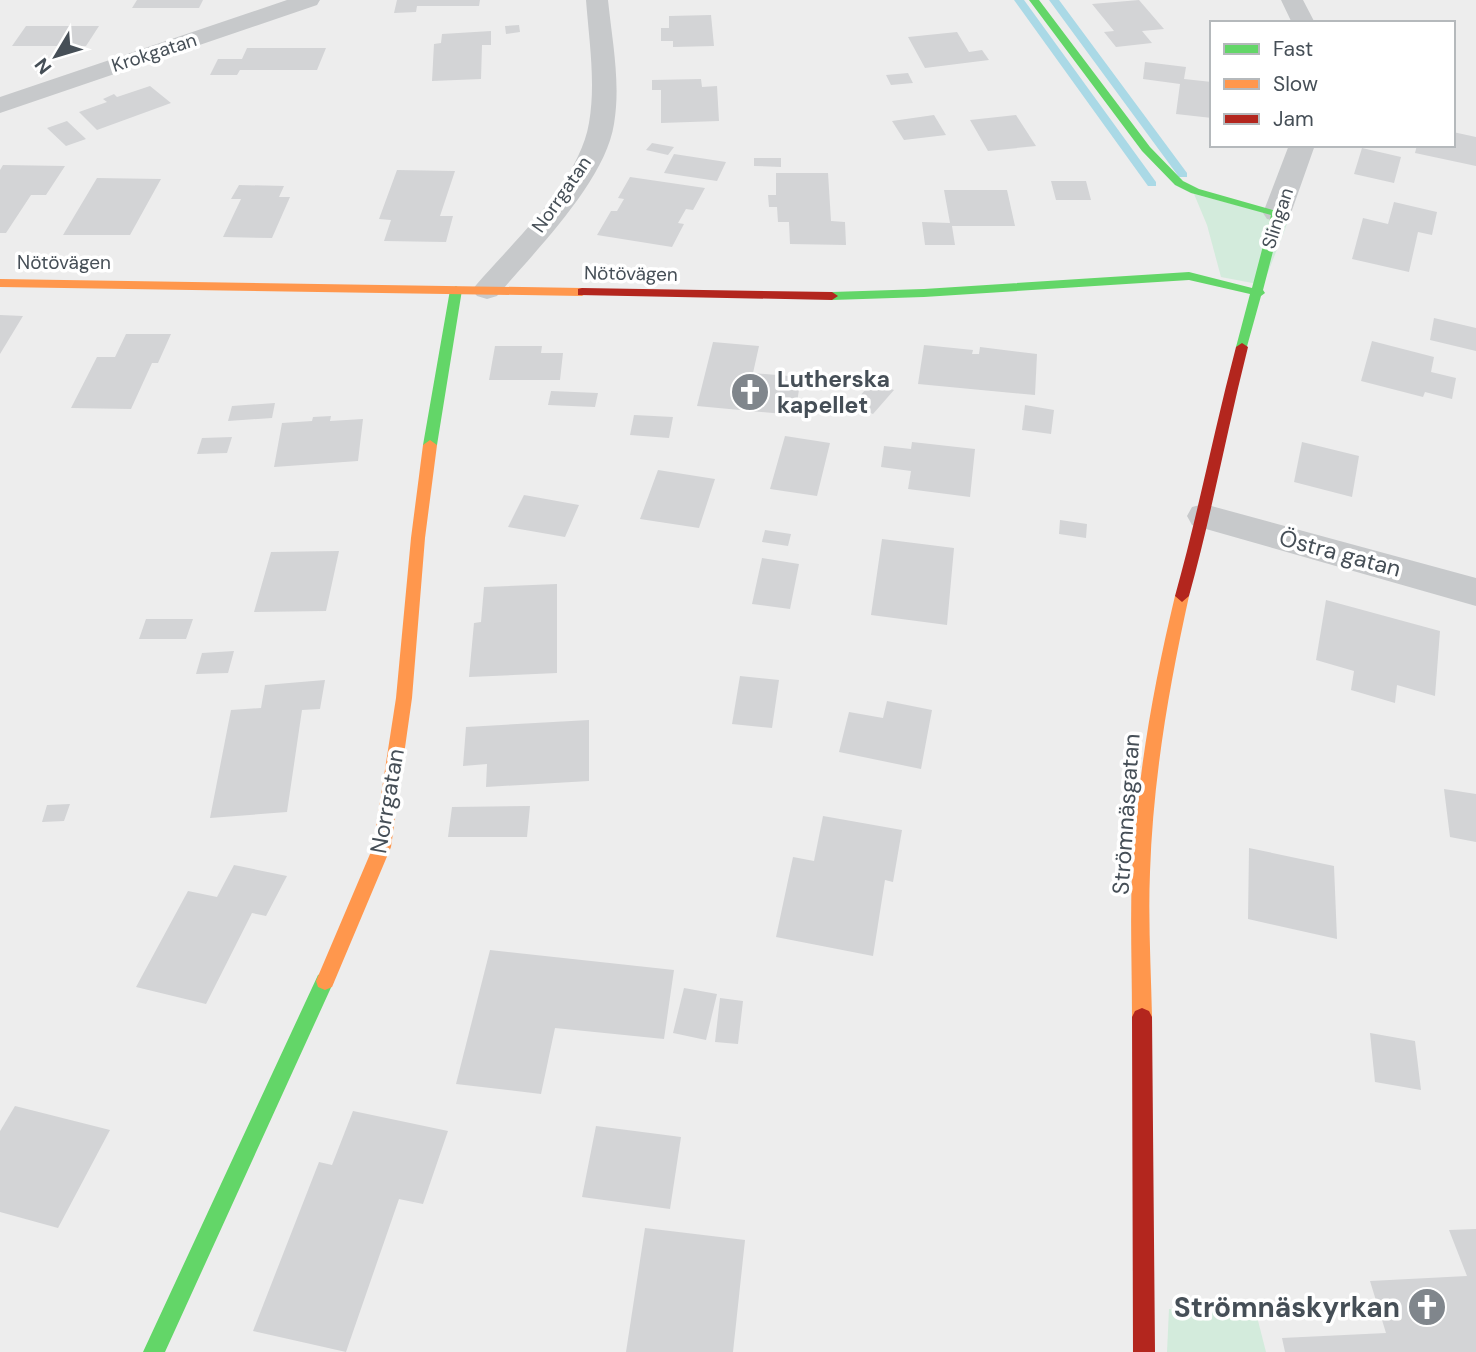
<svg xmlns="http://www.w3.org/2000/svg" width="1476" height="1352" font-family="'DM Sans',sans-serif">
<style>
.green{fill:#d3ebdc}
.lines{fill:none;stroke-linecap:round;stroke-linejoin:round}
.stream{fill:#aad9e6;fill-rule:evenodd}
.building{fill:#d3d4d6}
.street{fill:#c7c9cb;fill-rule:evenodd}
.fast{fill:#63d668;fill-rule:evenodd}
.slow{fill:#ff974d;fill-rule:evenodd}
.jam{fill:#b3261e;fill-rule:evenodd}
.labels{text-anchor:middle;stroke-width:7;stroke-linejoin:round;paint-order:stroke}
.far-street-label{font-size:19px;fill:#464f57;stroke:#fff}
.poi-label{font-size:23px;font-weight:bold;fill:#464f57;stroke:#fff;text-anchor:start}
.street-label{font-size:23px;fill:#464f57;stroke:#fff}
.near-poi-label{font-size:28px;font-weight:bold;fill:#464f57;stroke:#fff;text-anchor:end}
</style>
<rect width="100%" height="100%" fill="#ededed"/>
<!-- green -->
<path class="green" d="M 1194,194 L 1289,219 L 1263,285 L 1221,277 L 1207,225 Z
M 1254,1305 L 1266,1352 L 1167,1352 L 1169,1309 Z"/>
<g class="lines">
<!-- stream -->
<path class="stream" d="M 1014,0 L 1024,0 L 1156,182 L 1156,186 L 1148,186 Z
M 1049,0 L 1059,0 L 1187,173 L 1187,177 L 1179,177 Z"/>
</g>
<!-- building -->
<path class="building" d="M 137,0 L 203,0 L 199,8 L 132,8 Z
M 397,0 L 480,0 L 479,6 L 417,6 L 416,12 L 394,13 Z
M 1139,0 L 1164,29 L 1142,31 L 1152,43 L 1116,47 L 1104,32 L 1114,31 L 1092,4 Z
M 711,15 L 714,46 L 673,47 L 673,41 L 661,41 L 661,28 L 669,28 L 669,16 Z
M 519,25 L 520,32 L 506,34 L 505,26 Z
M 26,26 L 99,26 L 86,46 L 12,46 Z
M 491,31 L 491,45 L 482,45 L 481,79 L 432,81 L 434,44 L 441,43 L 442,34 Z
M 957,32 L 969,52 L 982,50 L 989,60 L 925,68 L 908,37 Z
M 247,48 L 326,48 L 317,70 L 240,70 L 237,75 L 210,75 L 218,59 L 242,59 Z
M 1145,62 L 1186,67 L 1184,79 L 1212,82 L 1212,118 L 1176,114 L 1180,84 L 1143,79 Z
M 908,73 L 913,83 L 891,85 L 886,75 Z
M 701,79 L 702,87 L 717,86 L 719,121 L 661,123 L 661,90 L 652,90 L 652,80 Z
M 150,86 L 171,103 L 97,130 L 79,112 L 107,102 L 103,99 L 114,94 L 117,97 Z
M 934,115 L 946,135 L 904,140 L 892,121 Z
M 1016,115 L 1036,146 L 988,151 L 970,120 Z
M 67,121 L 86,139 L 66,146 L 47,128 Z
M 1453,132 L 1476,137 L 1476,166 L 1415,153 L 1417,145 L 1453,145 Z
M 652,143 L 674,147 L 668,155 L 646,150 Z
M 1362,148 L 1401,157 L 1394,183 L 1354,174 Z
M 674,154 L 726,162 L 717,181 L 664,173 Z
M 754,158 L 781,158 L 781,167 L 754,166 Z
M 3,165 L 65,166 L 46,195 L 31,195 L 6,233 L 0,233 L 0,170 Z
M 397,170 L 455,171 L 440,216 L 453,216 L 446,242 L 384,241 L 391,220 L 379,219 Z
M 776,173 L 828,173 L 831,221 L 845,222 L 846,245 L 790,244 L 789,222 L 778,222 L 777,207 L 769,207 L 768,195 L 776,195 Z
M 630,177 L 705,188 L 693,210 L 686,209 L 678,223 L 684,224 L 672,247 L 597,235 L 611,211 L 617,211 L 624,199 L 618,198 Z
M 97,178 L 161,179 L 130,235 L 63,235 Z
M 1051,181 L 1086,181 L 1091,200 L 1056,200 Z
M 239,185 L 284,186 L 279,197 L 290,197 L 272,238 L 223,237 L 241,199 L 231,199 Z
M 944,190 L 1007,190 L 1015,226 L 952,226 L 955,245 L 925,245 L 922,222 L 950,223 Z
M 1394,202 L 1437,212 L 1432,235 L 1418,232 L 1409,272 L 1352,259 L 1363,218 L 1388,224 Z
M 0,315 L 23,316 L 0,354 Z
M 1434,318 L 1476,328 L 1476,351 L 1430,340 Z
M 126,334 L 171,334 L 158,363 L 152,363 L 131,409 L 71,408 L 97,357 L 115,357 Z
M 1372,341 L 1434,357 L 1431,372 L 1456,378 L 1452,399 L 1425,392 L 1423,397 L 1361,381 Z
M 713,342 L 759,346 L 753,373 L 801,377 L 795,415 L 697,406 Z
M 924,345 L 973,350 L 972,354 L 979,354 L 980,347 L 1037,354 L 1035,395 L 918,384 Z
M 495,346 L 542,346 L 541,353 L 563,353 L 560,380 L 489,380 Z
M 872,382 L 894,390 L 873,414 L 852,405 Z
M 551,391 L 598,393 L 595,407 L 548,405 Z
M 275,403 L 272,418 L 228,421 L 232,406 Z
M 1025,405 L 1054,410 L 1051,434 L 1022,430 Z
M 634,415 L 673,417 L 669,438 L 630,435 Z
M 331,416 L 330,421 L 363,419 L 358,461 L 274,467 L 282,423 L 312,421 L 313,417 Z
M 785,436 L 830,443 L 817,496 L 770,489 Z
M 232,437 L 227,453 L 197,454 L 202,438 Z
M 912,442 L 975,449 L 970,497 L 908,489 L 911,471 L 881,467 L 884,446 L 911,449 Z
M 1302,442 L 1359,456 L 1352,497 L 1294,482 Z
M 658,470 L 715,479 L 699,528 L 640,519 Z
M 524,495 L 579,505 L 565,537 L 508,527 Z
M 1060,520 L 1087,524 L 1086,538 L 1059,534 Z
M 765,530 L 791,534 L 788,546 L 762,542 Z
M 882,539 L 954,548 L 947,625 L 871,615 Z
M 339,551 L 326,611 L 254,612 L 271,552 Z
M 762,558 L 799,564 L 790,609 L 752,604 Z
M 557,584 L 557,673 L 469,677 L 474,623 L 481,622 L 484,587 Z
M 1326,600 L 1440,631 L 1435,696 L 1397,685 L 1395,703 L 1351,690 L 1354,671 L 1316,660 Z
M 146,619 L 193,619 L 186,639 L 139,639 Z
M 234,651 L 228,673 L 196,674 L 202,653 Z
M 740,676 L 779,680 L 772,728 L 732,724 Z
M 325,680 L 320,709 L 302,710 L 287,812 L 210,818 L 231,710 L 261,708 L 265,685 Z
M 887,701 L 932,710 L 921,769 L 839,752 L 849,712 L 883,718 Z
M 589,720 L 589,781 L 486,787 L 487,764 L 463,766 L 466,727 Z
M 1444,789 L 1476,794 L 1476,842 L 1450,837 Z
M 70,804 L 64,821 L 42,822 L 47,805 Z
M 530,806 L 527,837 L 448,837 L 452,807 Z
M 823,816 L 902,830 L 893,882 L 885,880 L 873,956 L 776,937 L 793,857 L 814,861 Z
M 1249,848 L 1334,866 L 1337,939 L 1248,919 Z
M 234,865 L 287,876 L 266,916 L 252,913 L 206,1004 L 136,987 L 188,891 L 217,897 Z
M 490,950 L 674,970 L 664,1039 L 555,1028 L 541,1094 L 456,1084 Z
M 684,988 L 717,994 L 706,1040 L 673,1033 Z
M 720,998 L 743,1001 L 738,1044 L 715,1042 Z
M 1370,1033 L 1415,1041 L 1421,1090 L 1375,1082 Z
M 15,1106 L 110,1130 L 58,1228 L 0,1212 L 0,1131 Z
M 353,1111 L 448,1131 L 423,1204 L 399,1199 L 346,1352 L 253,1331 L 319,1162 L 332,1165 Z
M 596,1126 L 681,1137 L 670,1209 L 582,1197 Z
M 645,1228 L 745,1240 L 733,1352 L 626,1352 Z
M 1476,1229 L 1476,1352 L 1285,1352 L 1282,1338 L 1386,1333 L 1370,1281 L 1467,1276 L 1449,1230 Z"/>
<g class="lines">
<!-- street -->
<path class="street" d="M 287,0 L 320,0 L 317,5 L 0,113 L 0,97 Z
M 586,0 L 608,0 C 612,40 621,83 614,124 C 605,182 535,251 497,296 L 487,299 L 477,296 L 472,290 L 477,284 C 515,240 579,182 589,123 C 596,83 589,40 586,0 Z
M 1281,0 L 1303,0 L 1315,23 L 1292,23 Z
M 1289,145 L 1315,145 L 1291,213 L 1287,219 L 1277,221 L 1267,219 L 1263,213 Z
M 1204,504 L 1476,578 L 1476,606 L 1192,525 L 1187,516 L 1192,507 Z"/>
<!-- fast -->
<path class="fast" d="M 1029,0 L 1039,0 L 1150,147 L 1183,181 L 1199,189 L 1283,213 L 1263,290 L 1265,293 L 1261,296 L 1246,350 L 1242,351 L 1236,347 L 1250,294 L 1189,280 L 924,297 L 832,300 L 826,296 L 832,292 L 924,289 L 1189,272 L 1252,288 L 1271,215 L 1191,193 L 1175,185 L 1142,151 Z
M 456,286 L 462,290 L 437,445 L 430,450 L 423,445 L 450,290 Z
M 325,972 L 332,975 L 334,981 L 165,1352 L 143,1352 L 318,975 Z"/>
<!-- slow -->
<path class="slow" d="M 0,279 L 582,288 L 588,292 L 582,296 L 0,287 Z
M 430,440 L 437,445 L 425,538 L 412,698 L 391,847 L 332,987 L 325,990 L 318,987 L 316,981 L 373,847 L 396,698 L 411,538 L 423,445 Z
M 1182,590 L 1189,596 C 1169,687 1153,779 1150,872 C 1148,920 1151,969 1152,1017 L 1149,1023 L 1142,1026 L 1135,1023 L 1132,1017 C 1132,969 1130,920 1132,872 C 1137,779 1153,687 1175,596 Z"/>
<!-- jam -->
<path class="jam" d="M 582,288 L 832,292 L 838,296 L 832,300 L 578,295 L 578,289 Z
M 1242,343 L 1248,347 C 1227,430 1212,513 1189,596 L 1182,602 L 1175,596 C 1198,514 1214,430 1236,347 Z
M 1142,1008 L 1149,1011 L 1152,1017 L 1155,1352 L 1133,1352 L 1132,1017 L 1135,1011 Z"/>
</g>
<!-- icons -->
<defs>
<symbol id="church-disc" viewBox="-11 -11 22 22"><circle r="9.5" fill="#80868c" stroke="#fff"/><path d="M-1.2-6h2.4v3.5h3.3v2.4h-3.3V6h-2.4V-.1h-3.3v-2.4h3.3Z" fill="#fff"/></symbol>
</defs>
<g fill-rule="evenodd">
<use href="#church-disc" x="728" y="370" width="44" height="44"/>
<use href="#church-disc" x="1405" y="1285" width="44" height="44"/>
</g>
<g class="labels">
<!-- far-street labels -->
<g class="far-street-label">
<text transform="translate(154 52) rotate(-18)" y="7">Krokgatan</text>
<text transform="translate(561 194) rotate(-55)" y="7">Norrgatan</text>
<text transform="translate(1277 218) rotate(-72)" y="7">Slingan</text>
<text x="64" y="269">Nötövägen</text>
<text transform="translate(631 273) rotate(1)" y="7">Nötövägen</text>
</g>
<!-- poi labels -->
<g class="poi-label">
<text x="777" y="387">Lutherska<tspan x="777" dy="26">kapellet</tspan></text>
</g>
<!-- street labels -->
<g class="street-label">
<text transform="translate(1340 553) rotate(15)" y="8">Östra gatan</text>
<text transform="translate(387 801) rotate(-80)" y="8">Norrgatan</text>
<text transform="translate(1126 814) rotate(-86)" y="8">Strömnäsgatan</text>
</g>
<!-- near-poi labels -->
<g class="near-poi-label">
<text x="1400" y="1317">Strömnäskyrkan</text>
</g>
</g>
<!-- legend -->
<rect x="1210" y="21" width="245" height="126" fill="#ffffff" stroke="#b5b9bc" stroke-width="2"/>
<rect x="1224" y="44" width="35" height="10" fill="#63d668" stroke="#b5b9bc" stroke-width="2"/>
<text x="1273" y="56" font-size="21" fill="#464f57">Fast</text>
<rect x="1224" y="79" width="35" height="10" fill="#ff974d" stroke="#b5b9bc" stroke-width="2"/>
<text x="1273" y="91" font-size="21" fill="#464f57">Slow</text>
<rect x="1224" y="114" width="35" height="10" fill="#b3261e" stroke="#b5b9bc" stroke-width="2"/>
<text x="1273" y="126" font-size="21" fill="#464f57">Jam</text>
<!-- north arrow -->
<g transform="translate(56 56) rotate(232)" stroke="#ffffff" stroke-width="5" paint-order="stroke">
<path d="M0-5L12 26L0 18L-12 26Z" fill="#464f57"/>
<text y="-10" font-size="19" font-weight="bold" text-anchor="middle" fill="#464f57">N</text>
</g>
</svg>
